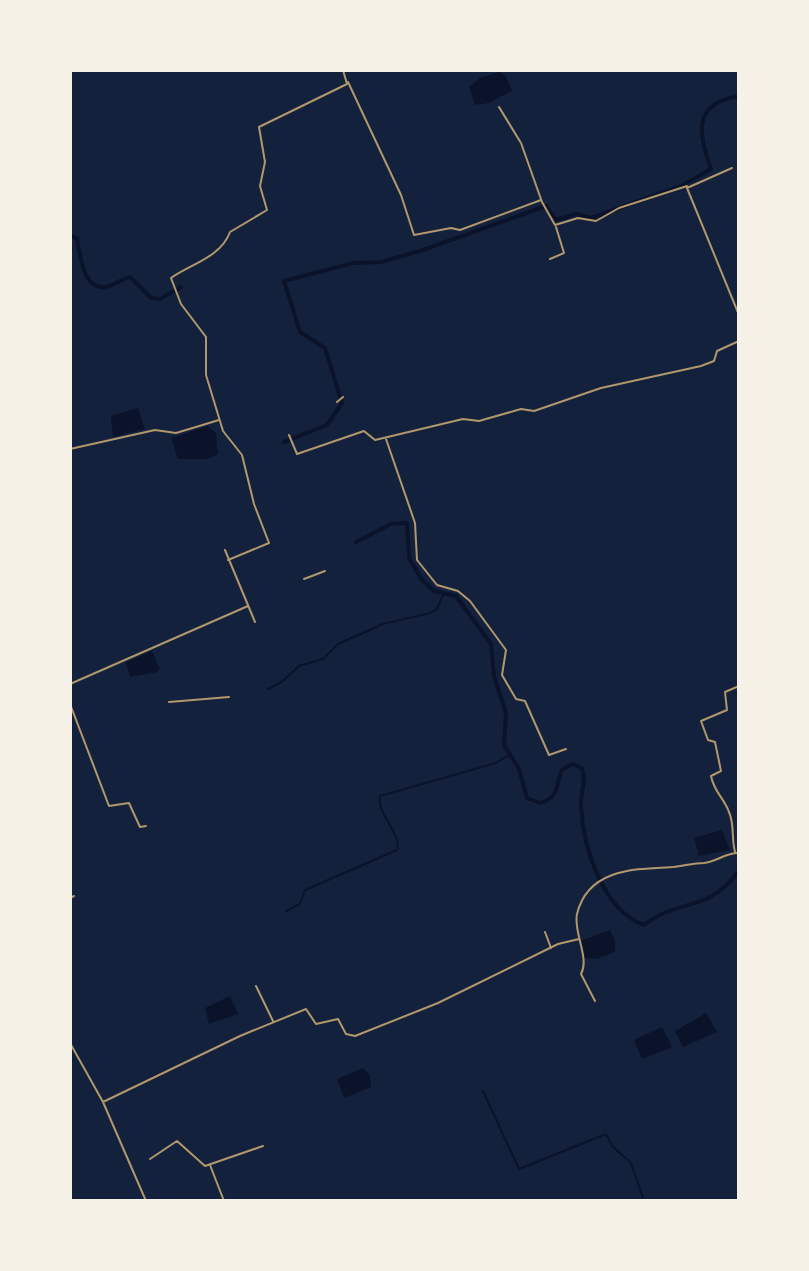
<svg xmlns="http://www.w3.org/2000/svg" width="809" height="1271" font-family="'Crimson Pro',serif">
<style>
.water{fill:#0b132b}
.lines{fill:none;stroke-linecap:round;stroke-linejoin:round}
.stream{stroke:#0b132b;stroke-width:2}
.canal{stroke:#0b132b;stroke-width:4}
.minor{stroke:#b1986c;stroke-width:2}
</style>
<rect width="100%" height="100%" fill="#14213d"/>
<!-- water -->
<path class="water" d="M 499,72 L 506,76 L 512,91 L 489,103 L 475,105 L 469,87 L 480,78 Z
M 138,408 L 145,429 L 113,437 L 111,416 Z
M 207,426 L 216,433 L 218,454 L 207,459 L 178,459 L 171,438 Z
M 152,651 L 160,669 L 157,672 L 130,677 L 126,662 Z
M 722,830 L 730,850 L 699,856 L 694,838 Z
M 610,930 L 615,940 L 615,952 L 597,959 L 585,958 L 580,941 Z
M 230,996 L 238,1014 L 209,1024 L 205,1008 Z
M 706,1013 L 717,1032 L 683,1047 L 675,1031 Z
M 662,1027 L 672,1047 L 642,1059 L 634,1040 Z
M 363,1068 L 370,1075 L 371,1087 L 344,1098 L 337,1079 Z"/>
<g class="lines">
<!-- stream -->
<path class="stream" d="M 268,689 L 283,681 L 299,666 L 323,659 L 338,644 L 383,624 L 430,613 L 437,609 L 444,593
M 286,911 L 300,904 L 305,890 L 397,850 C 402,833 376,814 380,796 L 496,763 L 510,754
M 483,1091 L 519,1169 L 606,1134 L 613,1147 L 631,1163 L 644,1201"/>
<!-- canal -->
<path class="canal" d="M 70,235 L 77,239 C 80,254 83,290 105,287 C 114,286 121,279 130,277 L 151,298 L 160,299 L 181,287
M 284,442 L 327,425 L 342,403 L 325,348 L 300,332 L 284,281 L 353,263 L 381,262 L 423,250 L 546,206 L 556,220 L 576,214 L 591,218 L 681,186 L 711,169 C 699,134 691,104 739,96
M 356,542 L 391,524 L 407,523 L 409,558 L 422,580 L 434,591 L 456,596 L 491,644 L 494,676 L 506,713 L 504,745 L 519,769 L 527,798 L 540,803 C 560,797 555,786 562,770 L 572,764 L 582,768 C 587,782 580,792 581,806 C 583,846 602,910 644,925 C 682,896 705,915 739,871
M 739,1066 L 739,1072"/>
<!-- minor -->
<path class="minor" d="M 348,82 L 401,195 L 414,235 L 451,228 L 460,230 L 541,200
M 499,107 L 521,143 L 542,202 L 555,225 L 578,218 L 596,221 L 619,208 L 687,186
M 732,168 L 687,188 L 739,315
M 550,259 L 564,253 L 556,227
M 337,402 L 343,397
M 289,435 L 297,454 L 364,431 L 375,440 L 463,419 L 479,421 L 521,409 L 534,411 L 601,388 L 701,366 L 714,361 L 717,351 L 739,341
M 386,439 L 415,523 L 417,560 L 437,585 L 458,591 L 470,601 L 506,650 L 502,675 L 516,699 L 525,701 L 549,755 L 566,749
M 70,449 L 155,430 L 176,433 L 219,420
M 225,550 L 255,622
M 228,560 L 269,543 L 254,504 L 242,455 L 223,431 L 206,375 L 206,337 L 181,304 L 171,278 C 191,264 221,257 230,232 L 267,210 L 260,186 L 265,162 L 259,127 L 347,84 L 343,70
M 304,579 L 325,571
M 70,684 L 248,606
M 169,702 L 229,697
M 70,704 L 109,806 L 129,803 L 140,827 L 146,826
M 735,852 C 731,837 735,826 729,812 C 724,798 714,792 711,776 L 721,771 L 715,742 L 708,740 L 701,721 L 727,710 L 725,692 L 739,686
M 70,898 L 74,896
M 545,932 L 551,948
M 256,986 L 273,1021
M 595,1001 L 581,974 C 590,958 573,932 577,914 C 588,868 636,869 673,867 C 684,866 693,863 704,863 C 716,862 727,852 739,853
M 70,1043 L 103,1102 L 146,1201
M 103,1102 L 240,1036 L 306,1009 L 316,1024 L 338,1019 L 346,1034 L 355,1036 L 438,1003 L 558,944 L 579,939
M 150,1159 L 177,1141 L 205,1166 L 263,1146
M 210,1165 L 224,1201"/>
</g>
<!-- border -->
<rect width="809" height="1271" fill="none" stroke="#f6f1e7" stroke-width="144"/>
</svg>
